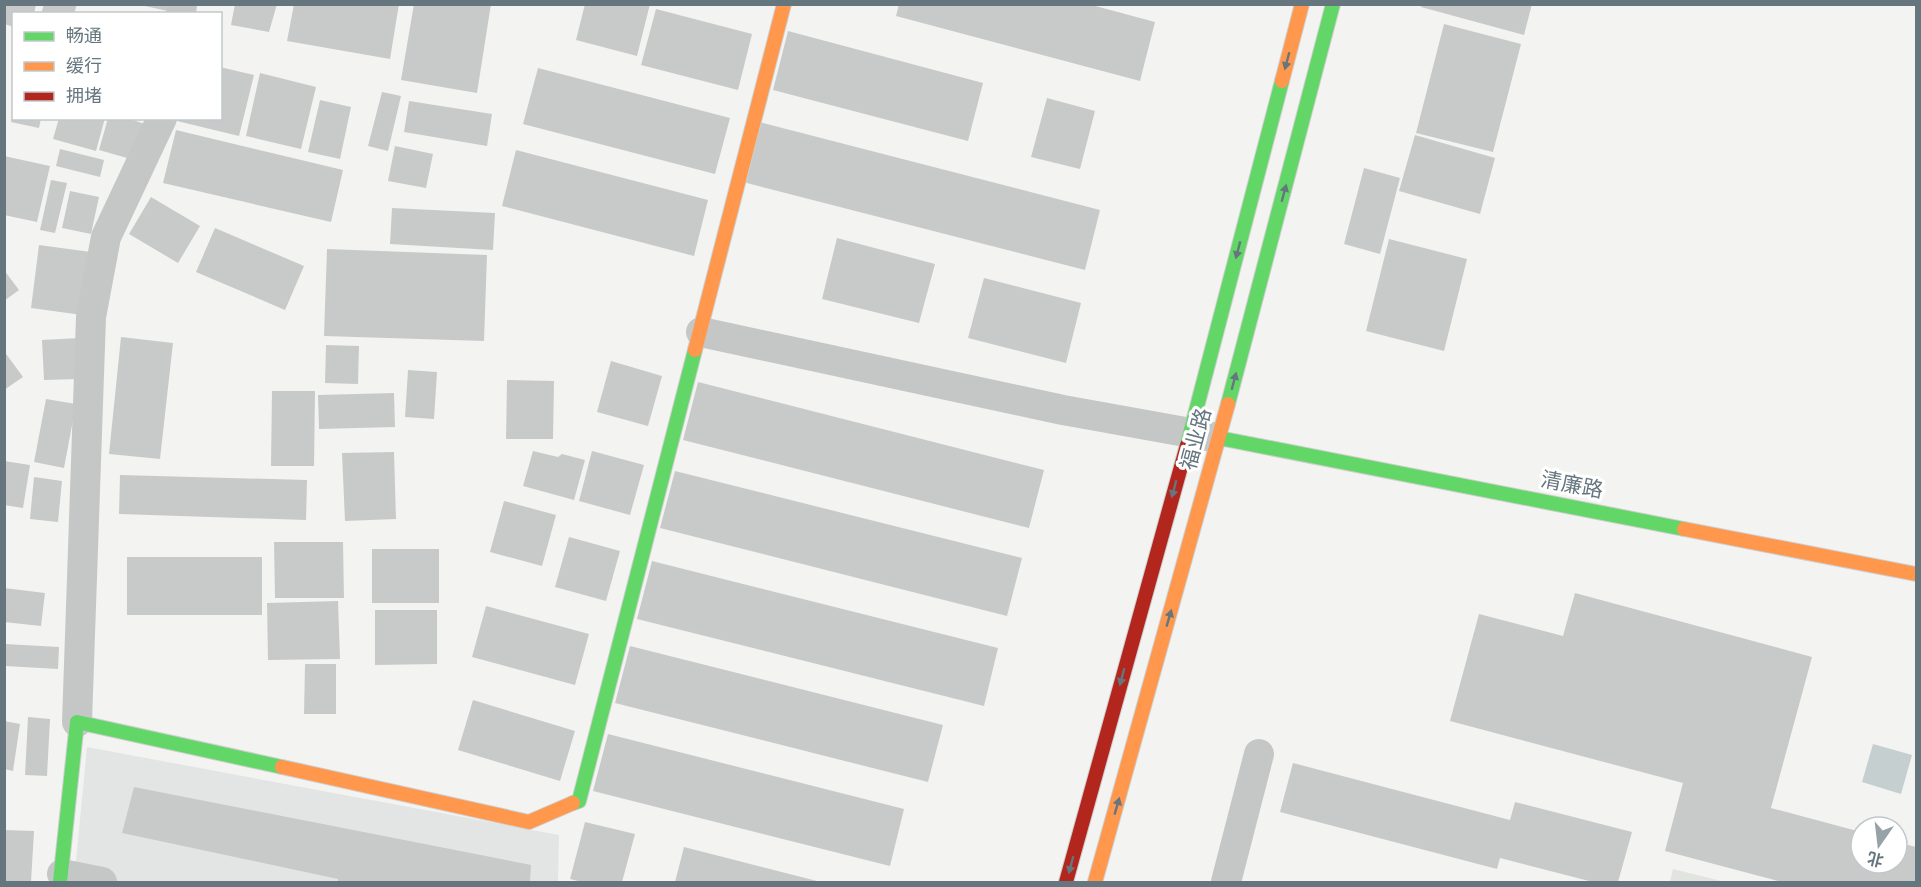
<svg xmlns="http://www.w3.org/2000/svg" width="1921" height="887" font-family="'Golos Text','Noto Sans SC',sans-serif">
<style>
.built{fill:#e3e4e4}
.green{fill:#e2e4df}
.water{fill:#c5cfcf}
.building{fill:#c8caca}
.lines{fill:none;stroke-linecap:round;stroke-linejoin:round}
.fast-casing{stroke:#cecfcf;stroke-width:16}
.slow-casing{stroke:#cecfcf;stroke-width:16}
.jam-casing{stroke:#cecfcf;stroke-width:16}
.street{stroke:#c5c7c7;stroke-width:30}
.fast{stroke:#63d668;stroke-width:14}
.slow{stroke:#ff974d;stroke-width:14}
.jam{stroke:#b3261e;stroke-width:14}
.oneway{fill:#65767f}
.labels{text-anchor:middle;stroke-width:6;stroke-linejoin:round;paint-order:stroke}
.street-label{font-size:21px;fill:#65767f;stroke:#fff}
</style>
<rect width="100%" height="100%" fill="#f3f3f1"/>
<!-- built -->
<path class="built" d="M 87,747 L 559,835 L 558,882 L 74,882 Z"/>
<!-- green -->
<path class="green" d="M 1673,869 L 1721,881 L 1721,882 L 1670,882 Z"/>
<!-- water -->
<path class="water" d="M 1873,744 L 1912,755 L 1901,794 L 1862,782 Z"/>
<!-- building -->
<path class="building" d="M 4,4 L 36,4 L 34,14 L 14,14 L 14,27 L 4,24 Z
M 44,4 L 77,4 L 74,14 L 41,14 Z
M 136,4 L 173,4 L 172,12 Z
M 235,4 L 277,4 L 269,32 L 231,25 Z
M 294,4 L 399,4 L 390,59 L 287,41 Z
M 414,4 L 491,4 L 477,93 L 401,80 Z
M 585,4 L 650,4 L 637,56 L 576,40 Z
M 899,4 L 1088,4 L 1155,22 L 1140,81 L 896,16 Z
M 1422,4 L 1532,4 L 1524,35 L 1421,7 Z
M 656,9 L 752,34 L 738,90 L 641,65 Z
M 1444,24 L 1521,44 L 1493,152 L 1416,133 Z
M 788,31 L 983,83 L 968,141 L 773,90 Z
M 220,67 L 254,75 L 239,136 L 177,121 L 178,118 L 220,118 Z
M 538,68 L 730,118 L 715,174 L 523,124 Z
M 260,73 L 316,87 L 301,149 L 246,136 Z
M 382,92 L 401,96 L 388,151 L 368,146 Z
M 1047,98 L 1095,111 L 1080,169 L 1031,157 Z
M 320,100 L 351,107 L 340,159 L 308,152 Z
M 409,101 L 492,114 L 487,146 L 404,132 Z
M 12,118 L 41,118 L 39,128 L 11,122 Z
M 59,118 L 105,118 L 96,151 L 53,139 Z
M 108,118 L 127,118 L 145,124 L 134,160 L 99,150 Z
M 759,122 L 1100,210 L 1085,270 L 743,182 Z
M 176,130 L 343,170 L 331,222 L 163,183 Z
M 1415,135 L 1495,158 L 1480,214 L 1399,191 Z
M 395,146 L 433,154 L 426,188 L 388,181 Z
M 60,149 L 104,160 L 100,177 L 56,166 Z
M 516,150 L 708,200 L 694,256 L 502,206 Z
M 4,156 L 50,166 L 37,222 L 4,215 Z
M 1364,168 L 1400,178 L 1380,254 L 1344,244 Z
M 51,180 L 67,183 L 55,233 L 40,230 Z
M 70,191 L 99,197 L 91,234 L 62,228 Z
M 151,197 L 200,226 L 178,263 L 129,234 Z
M 392,208 L 495,213 L 493,250 L 390,244 Z
M 215,228 L 304,266 L 285,310 L 196,272 Z
M 837,238 L 935,264 L 919,323 L 822,299 Z
M 1389,239 L 1467,259 L 1444,351 L 1366,331 Z
M 39,245 L 91,252 L 82,315 L 31,308 Z
M 327,249 L 487,255 L 484,341 L 324,336 Z
M 4,270 L 19,290 L 4,301 Z
M 984,278 L 1081,303 L 1066,363 L 968,338 Z
M 121,337 L 173,343 L 160,459 L 109,454 Z
M 79,338 L 80,379 L 44,380 L 42,340 Z
M 326,345 L 359,346 L 358,384 L 325,383 Z
M 4,351 L 23,377 L 4,390 Z
M 611,361 L 662,376 L 648,426 L 597,412 Z
M 408,370 L 437,372 L 434,419 L 405,417 Z
M 507,380 L 554,381 L 553,439 L 506,439 Z
M 698,382 L 1044,470 L 1029,528 L 683,440 Z
M 272,391 L 315,391 L 314,466 L 271,466 Z
M 394,393 L 395,427 L 319,429 L 318,395 Z
M 46,399 L 76,404 L 64,468 L 34,462 Z
M 533,451 L 558,457 L 562,454 L 585,460 L 574,500 L 523,486 Z
M 592,451 L 644,465 L 630,515 L 579,501 Z
M 394,452 L 396,519 L 345,521 L 342,453 Z
M 4,461 L 30,465 L 23,508 L 4,505 Z
M 675,471 L 1022,558 L 1007,616 L 660,528 Z
M 120,475 L 307,480 L 306,520 L 119,514 Z
M 34,477 L 62,481 L 58,522 L 30,519 Z
M 504,501 L 556,515 L 542,566 L 490,552 Z
M 569,537 L 620,551 L 606,601 L 555,587 Z
M 274,542 L 343,542 L 344,598 L 275,598 Z
M 372,549 L 439,549 L 439,603 L 372,603 Z
M 127,557 L 262,557 L 262,615 L 127,615 Z
M 652,561 L 998,648 L 984,706 L 637,619 Z
M 4,588 L 45,593 L 41,626 L 4,622 Z
M 1575,593 L 1812,657 L 1771,808 L 1861,832 L 1861,863 L 1897,863 L 1897,842 L 1916,847 L 1916,882 L 1782,882 L 1665,851 L 1683,783 L 1450,721 L 1479,614 L 1563,636 Z
M 338,601 L 340,659 L 268,660 L 267,603 Z
M 486,606 L 589,634 L 575,685 L 472,657 Z
M 375,610 L 437,610 L 437,664 L 375,665 Z
M 5,644 L 59,647 L 58,669 L 5,666 Z
M 630,646 L 943,725 L 928,782 L 615,703 Z
M 305,664 L 336,664 L 336,714 L 304,714 Z
M 473,700 L 575,731 L 560,781 L 458,750 Z
M 28,717 L 50,719 L 47,776 L 25,775 Z
M 4,721 L 20,724 L 13,771 L 4,769 Z
M 608,734 L 904,809 L 890,866 L 593,791 Z
M 1293,763 L 1510,820 L 1515,802 L 1632,832 L 1618,882 L 1593,882 L 1500,858 L 1497,869 L 1280,812 Z
M 134,787 L 531,865 L 530,882 L 338,882 L 338,879 L 122,833 Z
M 585,822 L 635,834 L 622,882 L 582,882 L 570,879 Z
M 4,830 L 34,831 L 31,882 L 4,882 Z
M 684,847 L 821,882 L 675,882 Z"/>
<g class="lines">
<defs>
<path id="fast" d="M 1228,404 L 1333,4
M 1219,438 L 1684,529
M 1187,445 L 1282,81
M 573,803 L 579,801 L 695,350
M 60,882 L 77,722 L 282,767"/>
<path id="slow" d="M 1282,81 L 1302,4
M 695,350 L 784,4
M 1684,529 L 1916,574
M 282,767 L 529,822 L 573,803
M 1095,882 L 1228,404"/>
<path id="jam" d="M 1066,882 L 1187,445"/>
</defs>
<!-- fast casing -->
<use href="#fast" class="fast-casing"/>
<!-- slow casing -->
<use href="#slow" class="slow-casing"/>
<!-- jam casing -->
<use href="#jam" class="jam-casing"/>
<!-- street -->
<path class="street" d="M 181,14 L 182,4
M 701,332 L 1063,410 L 1213,437
M 77,722 L 91,317 L 106,237 L 162,118
M 62,874 L 102,882
M 1226,882 L 1259,754"/>
<!-- fast -->
<use href="#fast" class="fast"/>
<!-- slow -->
<use href="#slow" class="slow"/>
<!-- jam -->
<use href="#jam" class="jam"/>
</g>
<!-- one-way arrows -->
<defs><path id="oneway-solid" d="M-6-.8H1V-3.2L6.5 0L1 3.2V.8H-6Z" transform="scale(1.5)"/></defs>
<g class="oneway">
<use href="#oneway-solid" transform="translate(1287 61) rotate(105)"/>
<use href="#oneway-solid" transform="translate(1284 193) rotate(-75)"/>
<use href="#oneway-solid" transform="translate(1238 250) rotate(105)"/>
<use href="#oneway-solid" transform="translate(1234 381) rotate(-75)"/>
<use href="#oneway-solid" transform="translate(1174 489) rotate(105)"/>
<use href="#oneway-solid" transform="translate(1169 618) rotate(-74)"/>
<use href="#oneway-solid" transform="translate(1122 677) rotate(105)"/>
<use href="#oneway-solid" transform="translate(1117 806) rotate(-74)"/>
<use href="#oneway-solid" transform="translate(1071 865) rotate(105)"/>
</g>
<g class="labels">
<!-- street labels -->
<g class="street-label">
<text transform="translate(1196 439) rotate(-75)" y="7">福业路</text>
<text transform="translate(1572 485) rotate(11)" y="7">清廉路</text>
</g>
</g>
<!-- border -->
<rect width="1921" height="887" fill="none" stroke="#65767f" stroke-width="12"/>
<!-- legend -->
<rect x="12" y="12" width="210" height="108" fill="#ffffff" stroke="#c1c8cc" stroke-width="1.5"/>
<rect x="24" y="32" width="30" height="9" fill="#63d668" stroke="#c1c8cc" stroke-width="1.5"/>
<text x="66" y="42" font-size="18" fill="#65767f">畅通</text>
<rect x="24" y="62" width="30" height="9" fill="#ff974d" stroke="#c1c8cc" stroke-width="1.5"/>
<text x="66" y="72" font-size="18" fill="#65767f">缓行</text>
<rect x="24" y="92" width="30" height="9" fill="#b3261e" stroke="#c1c8cc" stroke-width="1.5"/>
<text x="66" y="102" font-size="18" fill="#65767f">拥堵</text>
<!-- north arrow -->
<g transform="translate(1879 845) rotate(194)"><circle r="28" fill="#ffffff" stroke="#c1c8cc" stroke-width="1.5"/>
<path d="M0-4.5L10 22L0 15L-10 22Z" fill="#97a2a7"/>
<text y="-9" font-size="16" font-weight="bold" text-anchor="middle" fill="#65767f">北</text>
</g>
</svg>
